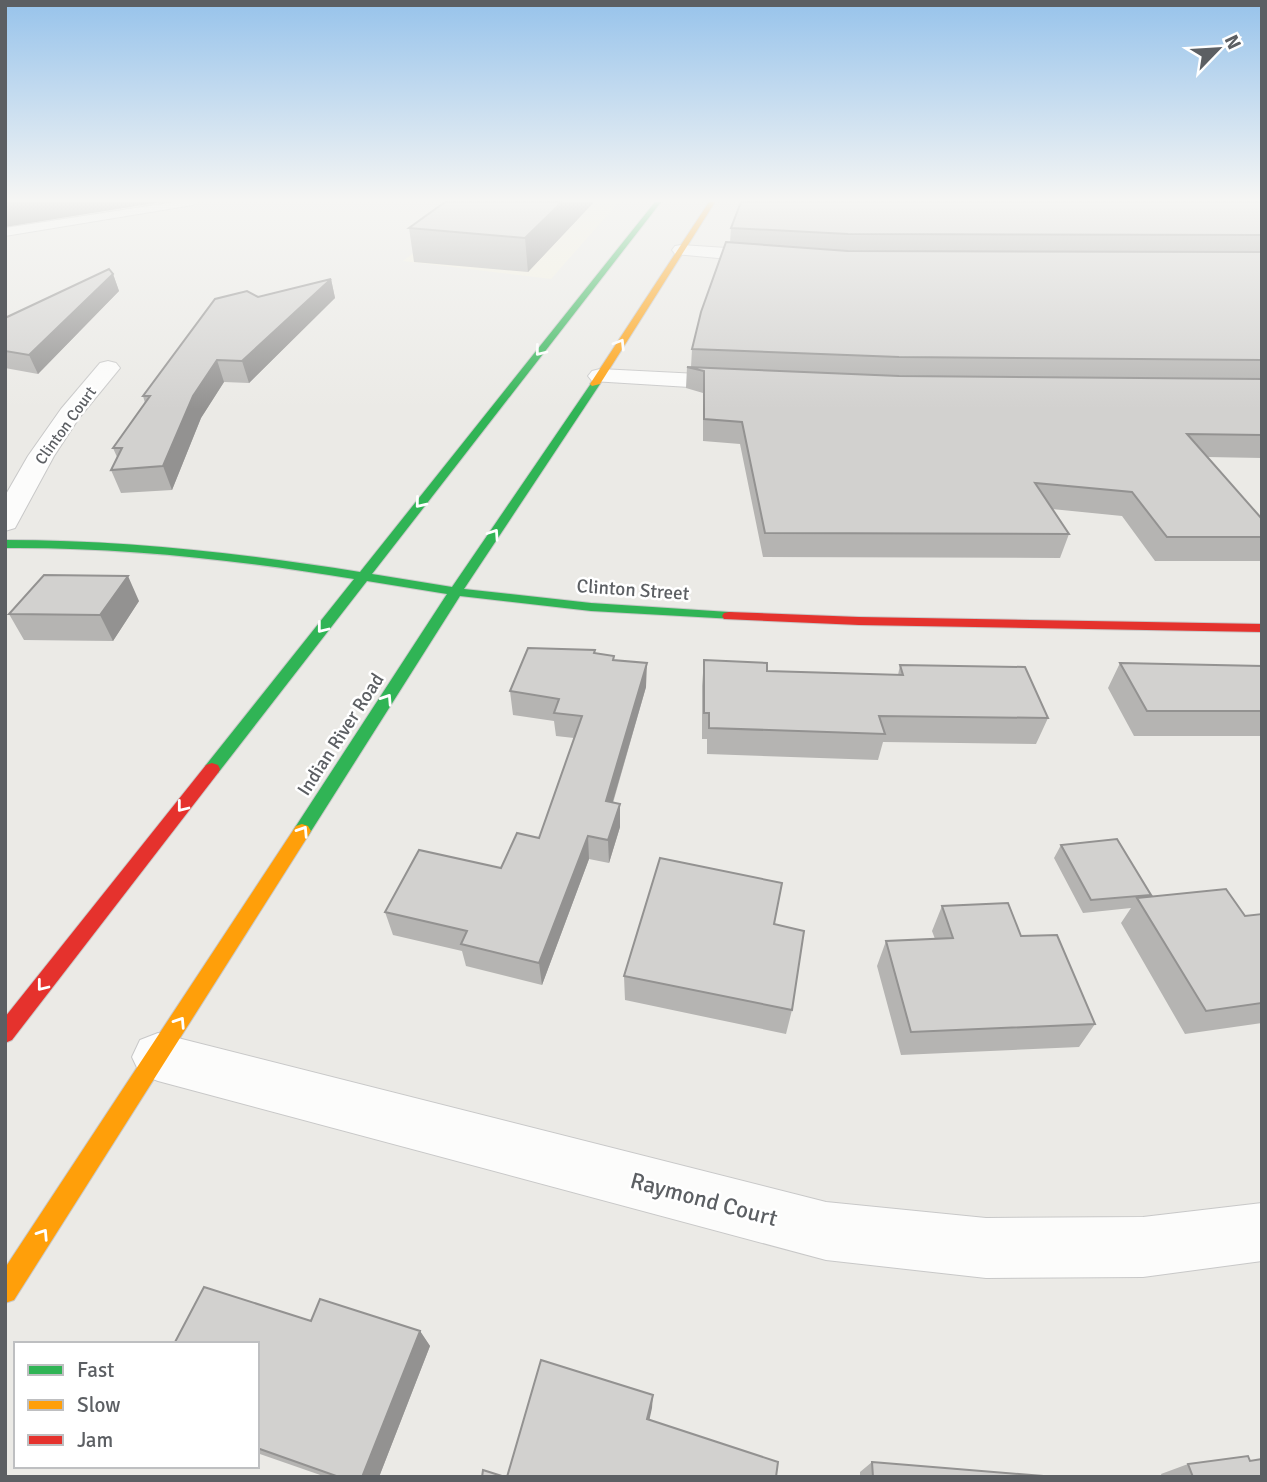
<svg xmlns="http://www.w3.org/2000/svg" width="1267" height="1482" font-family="Signika,sans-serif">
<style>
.commercial{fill:#f3f0e0}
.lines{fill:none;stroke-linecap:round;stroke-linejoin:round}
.lane-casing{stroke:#c8c8c8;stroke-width:2}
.street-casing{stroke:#c8c8c8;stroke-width:2}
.fast-casing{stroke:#c8c8c8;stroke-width:2}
.slow-casing{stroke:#c8c8c8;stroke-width:2}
.jam-casing{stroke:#c8c8c8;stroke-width:2}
.lane{fill:#fcfcfb;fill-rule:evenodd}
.street{fill:#fcfcfb;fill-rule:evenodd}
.fast{fill:#30b455;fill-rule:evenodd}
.slow{fill:#ff9f0a;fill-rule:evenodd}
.jam{fill:#e5322d;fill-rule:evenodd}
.wall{fill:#b5b4b2}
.shaded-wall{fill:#939291}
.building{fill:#d2d1cf;stroke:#939291;stroke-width:2}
.oneway{stroke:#fff}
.labels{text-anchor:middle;stroke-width:5;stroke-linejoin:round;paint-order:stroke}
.far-street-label{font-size:16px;fill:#5c5f63;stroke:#fff}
.street-label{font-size:19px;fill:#5c5f63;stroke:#fff}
.near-street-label{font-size:23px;fill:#5c5f63;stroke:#fff}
</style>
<rect width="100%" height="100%" fill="#ebeae6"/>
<!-- commercial -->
<path class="commercial" d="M 478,202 L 619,202 L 551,279 L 403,261 Z"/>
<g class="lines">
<defs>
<path id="lane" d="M 175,202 L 198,202 L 193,205 L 5,236 L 5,228 Z"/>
<path id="street" d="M 681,245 L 773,251 L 782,257 L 773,263 L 675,254 L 672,250 L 675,246 Z
M 108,361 L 116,363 L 120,368 L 79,418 L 54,456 L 15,528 L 5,531 L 5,496 L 28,456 L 61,409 L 100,363 Z
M 600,369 L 738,376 L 746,378 L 750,383 L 746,388 L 738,390 L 592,381 L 588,376 L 592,371 Z
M 158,1033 L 826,1202 L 986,1218 L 1143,1217 L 1262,1203 L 1262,1261 L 1143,1277 L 986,1278 L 826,1260 L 158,1081 L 140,1074 L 132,1057 L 140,1040 Z"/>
<path id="fast" d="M 655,202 L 661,202 L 372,574 L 452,587 L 592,382 L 595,381 L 600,384 L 464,589 L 591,603 L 729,612 L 734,613 L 736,616 L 734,619 L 591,611 L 460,596 L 308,836 L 296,836 L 293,831 L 296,826 L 447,594 L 367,581 L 218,773 L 206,773 L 204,769 L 206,765 L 354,579 C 238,560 123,547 5,548 L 5,540 C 125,540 242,553 360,572 Z"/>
<path id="slow" d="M 709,202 L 715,202 L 600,384 L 592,386 L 590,384 Z
M 302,824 L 308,826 L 311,831 L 308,836 L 14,1300 L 5,1303 L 5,1268 L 296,826 Z"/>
<path id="jam" d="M 729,612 L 859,617 L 1262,624 L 1262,632 L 859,625 L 724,619 L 722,616 L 724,613 Z
M 212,763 L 218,765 L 220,769 L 218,773 L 12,1040 L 5,1043 L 5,1017 L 206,765 Z"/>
</defs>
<!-- lane casing -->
<use href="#lane" class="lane-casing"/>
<!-- street casing -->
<use href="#street" class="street-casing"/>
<!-- fast casing -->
<use href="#fast" class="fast-casing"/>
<!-- slow casing -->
<use href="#slow" class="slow-casing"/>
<!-- jam casing -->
<use href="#jam" class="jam-casing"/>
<!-- lane -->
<use href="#lane" class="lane"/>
<!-- street -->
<use href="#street" class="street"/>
<!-- fast -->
<use href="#fast" class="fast"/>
<!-- slow -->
<use href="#slow" class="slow"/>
<!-- jam -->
<use href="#jam" class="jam"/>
</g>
<!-- wall -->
<path class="wall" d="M 594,202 L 528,272 L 414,262 L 409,228 Z
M 1262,202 L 1262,458 L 1207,457 L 1262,519 L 1262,561 L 1155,561 L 1122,516 L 1052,509 L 1069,534 L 1060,558 L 763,557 L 740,444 L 703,441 L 703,393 L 686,388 L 687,367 L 691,367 L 692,349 L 730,243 L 731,228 Z
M 113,274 L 119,291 L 38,374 L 5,368 L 5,318 Z
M 331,279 L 335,298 L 249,383 L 224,382 L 201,418 L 172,490 L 121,493 L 111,470 L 117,457 L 113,448 L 145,403 L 143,396 L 258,297 Z
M 139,601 L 113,641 L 24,640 L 9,614 Z
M 596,654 L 614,656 L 614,660 L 646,687 L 613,803 L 620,827 L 609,863 L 589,859 L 542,985 L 466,966 L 462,951 L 393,935 L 385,912 L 501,868 L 539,838 L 574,738 L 556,736 L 554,721 L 513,715 L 510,691 Z
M 704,660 L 767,671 L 898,675 L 900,665 L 1048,718 L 1036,744 L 883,742 L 878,760 L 707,754 L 707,739 L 702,739 L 702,686 Z
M 1120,663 L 1262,666 L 1262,736 L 1134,736 L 1108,688 Z
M 1061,845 L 1151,895 L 1149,897 L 1245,916 L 1262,914 L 1262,1023 L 1185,1034 L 1121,923 L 1131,908 L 1083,913 L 1054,858 Z
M 942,906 L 1021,936 L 1095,1024 L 1079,1047 L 901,1055 L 877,966 L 886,941 L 935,939 L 932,931 Z
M 774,924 L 792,1010 L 786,1034 L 625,1000 L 624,976 Z
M 311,1321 L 420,1331 L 430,1346 L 379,1477 L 326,1477 L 257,1453 L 257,1344 Z
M 1250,1461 L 1262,1477 L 1162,1477 L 1161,1474 L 1188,1464 Z
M 872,1462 L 1056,1477 L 860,1477 L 860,1472 Z"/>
<!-- shaded-wall -->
<path class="shaded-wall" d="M 5,202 L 161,202 L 5,227 Z
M 562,202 L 594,202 L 528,272 L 525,238 Z
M 113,274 L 119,291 L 38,374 L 29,355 Z
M 331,279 L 335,298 L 249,383 L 242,361 Z
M 217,360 L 224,382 L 201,418 L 172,490 L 163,466 L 193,396 Z
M 128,576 L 139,601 L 113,641 L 100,615 Z
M 647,663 L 646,687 L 606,825 L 606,801 Z
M 620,804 L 620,827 L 609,863 L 608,840 Z
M 588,836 L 589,859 L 542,985 L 539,963 Z
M 420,1331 L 430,1346 L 379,1477 L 362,1477 Z
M 653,1395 L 652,1408 L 647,1431 L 647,1419 Z"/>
<!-- building -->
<path class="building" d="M 445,202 L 562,202 L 525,238 L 409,228 Z
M 741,202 L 1262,202 L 1262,235 L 848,234 L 731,228 Z
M 726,242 L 848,251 L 1262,252 L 1262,360 L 899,357 L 692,349 L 701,312 Z
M 109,269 L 113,274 L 29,355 L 5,351 L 5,318 Z
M 331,279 L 242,361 L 217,360 L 193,396 L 163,466 L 111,470 L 122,448 L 113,448 L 150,396 L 143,396 L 215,299 L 247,291 L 258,297 Z
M 687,367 L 899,376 L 1262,379 L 1262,435 L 1187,434 L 1262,519 L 1262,537 L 1167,537 L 1132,492 L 1035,483 L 1069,534 L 765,533 L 742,422 L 704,419 L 704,371 Z
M 44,575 L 128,576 L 100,615 L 9,614 Z
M 528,648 L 595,650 L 594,653 L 614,656 L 613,660 L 647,663 L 606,801 L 620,804 L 608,840 L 588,836 L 539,963 L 461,944 L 467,931 L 385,912 L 419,850 L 501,868 L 517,833 L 539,838 L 582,716 L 554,713 L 559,699 L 510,691 Z
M 704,660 L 767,663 L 767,671 L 903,675 L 900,665 L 1025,667 L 1048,718 L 879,716 L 885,734 L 709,728 L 709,713 L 704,713 Z
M 1120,663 L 1262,666 L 1262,711 L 1147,711 Z
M 1117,839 L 1151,895 L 1091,900 L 1061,845 Z
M 660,858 L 782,883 L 774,924 L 804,931 L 792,1010 L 624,976 Z
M 1226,889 L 1245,916 L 1262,914 L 1262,1003 L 1206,1011 L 1137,898 Z
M 1008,903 L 1021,936 L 1057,935 L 1095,1024 L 911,1032 L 886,941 L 953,938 L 942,906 Z
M 204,1287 L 311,1321 L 320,1299 L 420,1331 L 362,1477 L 339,1477 L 257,1448 L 257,1344 L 174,1344 Z
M 541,1360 L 653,1395 L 647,1419 L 778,1462 L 776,1477 L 507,1477 Z
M 1248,1456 L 1250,1461 L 1262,1459 L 1262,1477 L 1193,1477 L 1188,1464 Z
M 872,1462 L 1056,1477 L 873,1477 Z
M 483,1470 L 505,1477 L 482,1477 Z"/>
<!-- one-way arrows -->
<defs><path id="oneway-chevron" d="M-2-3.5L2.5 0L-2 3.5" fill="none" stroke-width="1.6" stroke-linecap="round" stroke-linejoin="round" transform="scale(1.75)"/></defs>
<g class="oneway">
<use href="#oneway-chevron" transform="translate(620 344) rotate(-58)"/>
<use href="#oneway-chevron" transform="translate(540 351) rotate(128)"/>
<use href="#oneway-chevron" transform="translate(420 503) rotate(129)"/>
<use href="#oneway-chevron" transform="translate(494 534) rotate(-56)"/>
<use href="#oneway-chevron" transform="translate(322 628) rotate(128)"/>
<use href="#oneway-chevron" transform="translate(387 699) rotate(-57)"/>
<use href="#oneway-chevron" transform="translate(182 807) rotate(128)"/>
<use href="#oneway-chevron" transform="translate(303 831) rotate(-57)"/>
<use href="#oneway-chevron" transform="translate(42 986) rotate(128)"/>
<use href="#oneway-chevron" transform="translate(180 1022) rotate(-57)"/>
<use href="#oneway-chevron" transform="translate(43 1234) rotate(-57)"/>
</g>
<!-- sky -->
<linearGradient id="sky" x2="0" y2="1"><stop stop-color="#97c3eb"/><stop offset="0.49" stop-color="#f6f6f4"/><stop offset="1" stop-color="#f6f6f4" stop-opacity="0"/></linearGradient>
<rect width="1267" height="409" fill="url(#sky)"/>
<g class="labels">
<!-- far-street labels -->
<g class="far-street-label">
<text transform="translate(65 425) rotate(-54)" y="6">Clinton Court</text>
</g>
<!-- street labels -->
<g class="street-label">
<text transform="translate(633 589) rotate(4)" y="7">Clinton Street</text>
<text transform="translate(340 734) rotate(-57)" y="7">Indian River Road</text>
</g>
<!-- near-street labels -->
<g class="near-street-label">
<text transform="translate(704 1199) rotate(15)" y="8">Raymond Court</text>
</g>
</g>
<!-- border -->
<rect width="1267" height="1482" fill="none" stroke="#5c5f63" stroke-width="14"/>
<!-- legend -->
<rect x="14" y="1342" width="245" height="126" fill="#ffffff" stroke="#bebfc1" stroke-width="2"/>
<rect x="28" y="1365" width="35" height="10" fill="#30b455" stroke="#bebfc1" stroke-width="2"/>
<text x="77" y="1377" font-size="21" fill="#5c5f63">Fast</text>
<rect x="28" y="1400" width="35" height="10" fill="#ff9f0a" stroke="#bebfc1" stroke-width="2"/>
<text x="77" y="1412" font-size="21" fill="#5c5f63">Slow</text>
<rect x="28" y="1435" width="35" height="10" fill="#e5322d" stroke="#bebfc1" stroke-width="2"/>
<text x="77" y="1447" font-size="21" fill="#5c5f63">Jam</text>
<!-- north arrow -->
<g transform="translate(1218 49) rotate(65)" stroke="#ffffff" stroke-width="5" paint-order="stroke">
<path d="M0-5L12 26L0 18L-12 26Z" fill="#5c5f63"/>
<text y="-10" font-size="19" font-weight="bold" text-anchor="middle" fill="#5c5f63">N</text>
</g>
</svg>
